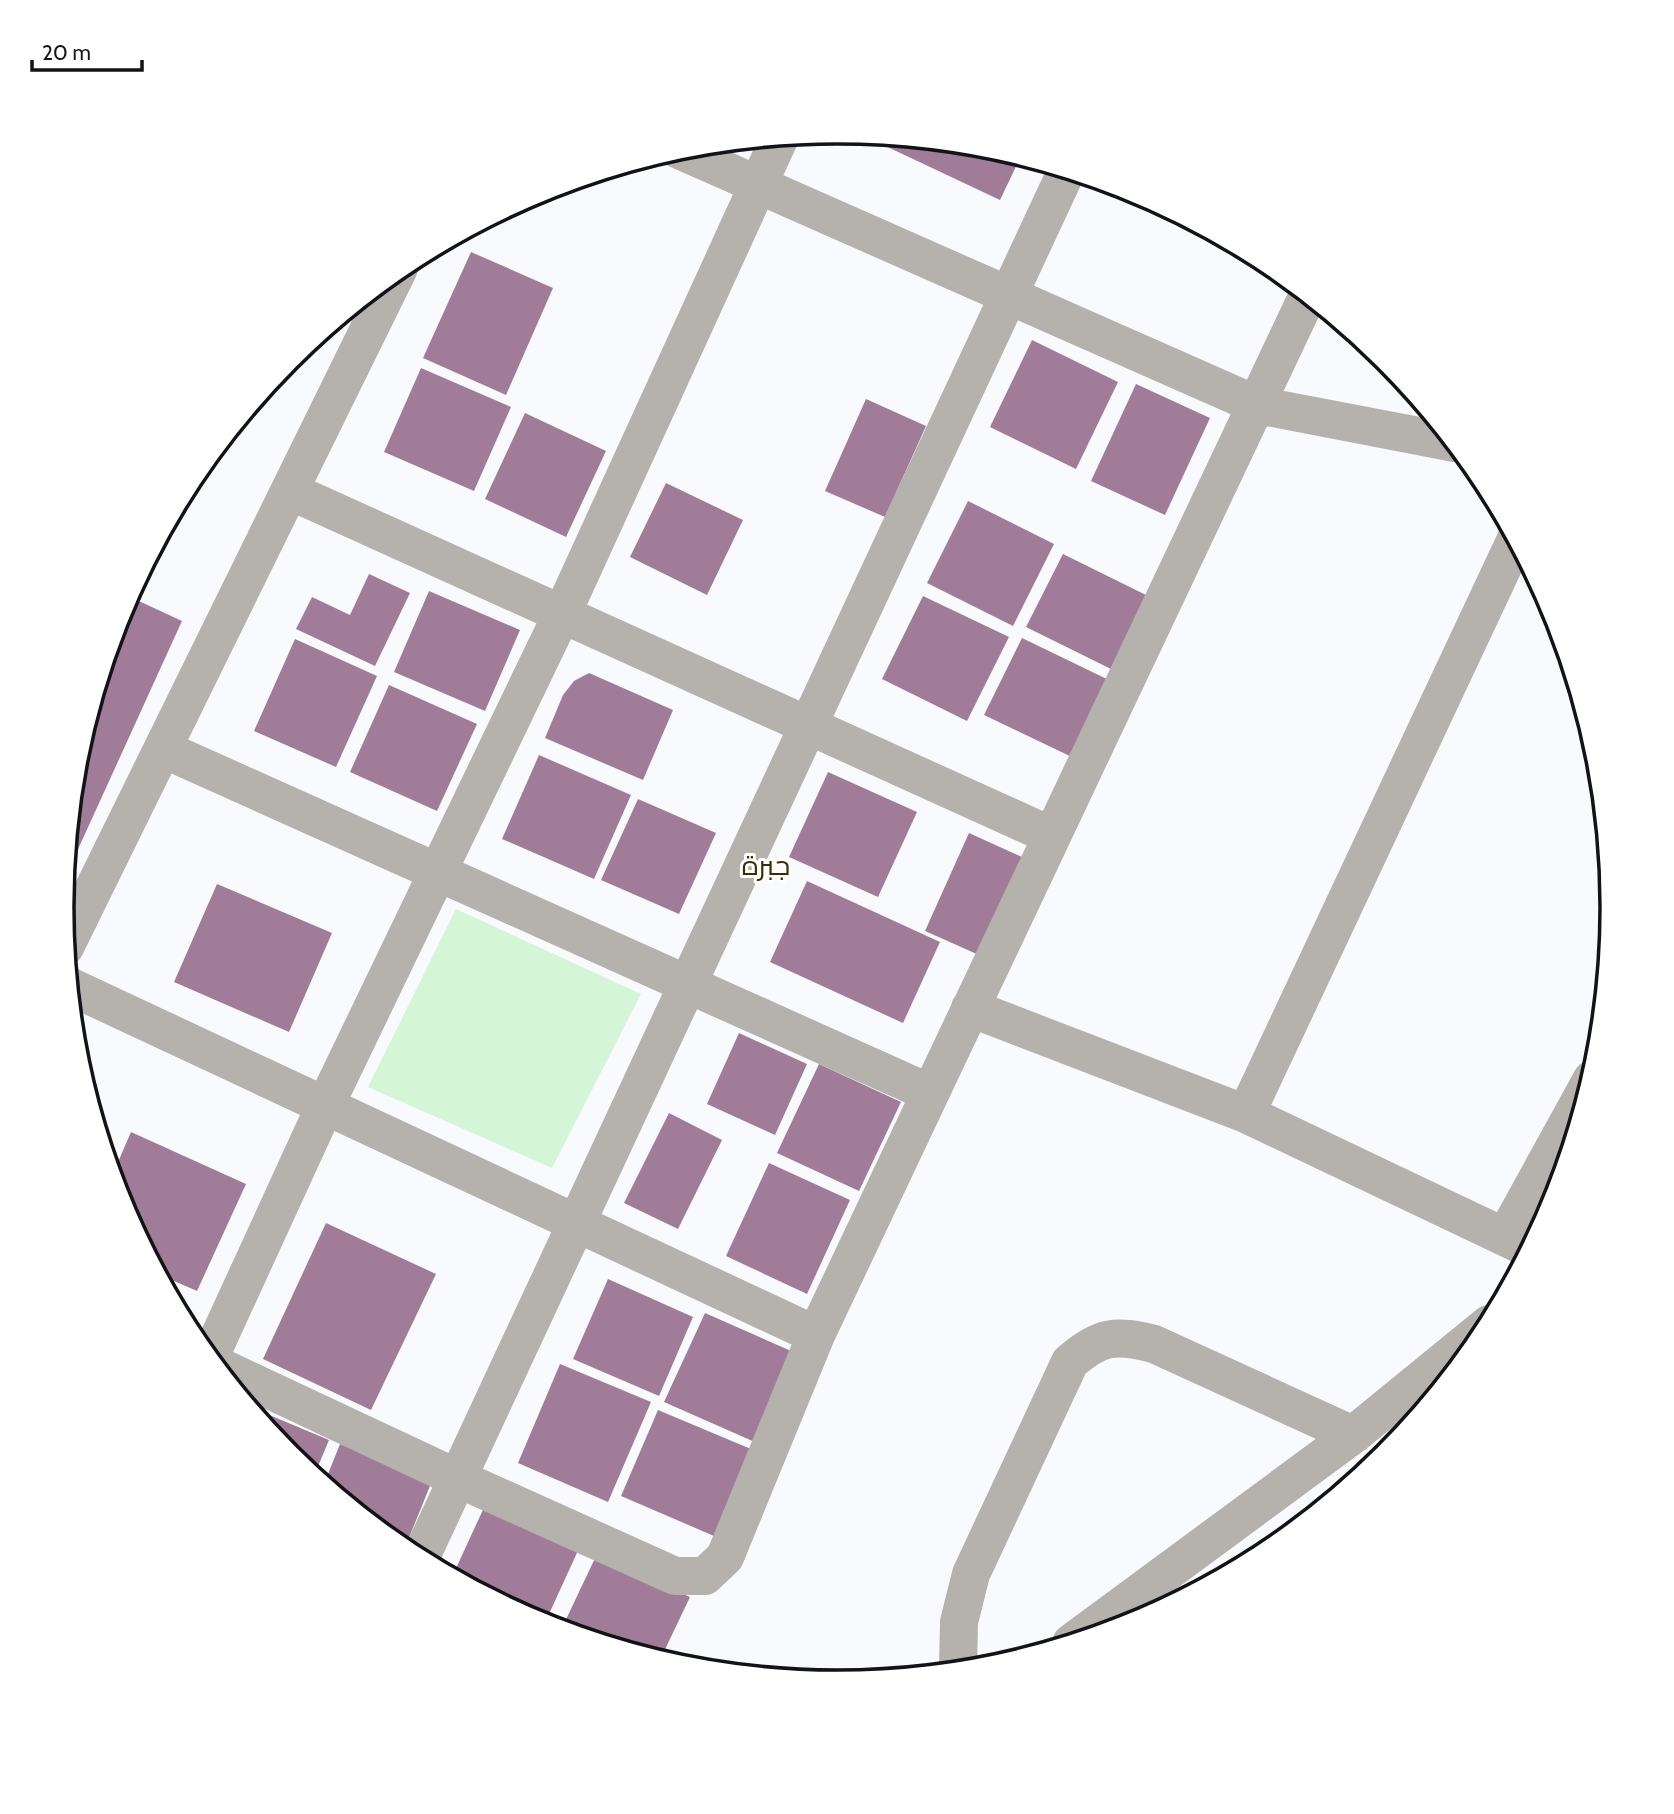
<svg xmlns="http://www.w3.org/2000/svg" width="1674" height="1814" font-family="Cabin,Cairo,sans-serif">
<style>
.green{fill:#d4f5d6}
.building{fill:#a17c98}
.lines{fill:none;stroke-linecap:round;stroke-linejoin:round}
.minor{stroke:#b5b2ae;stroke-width:38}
.labels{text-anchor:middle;stroke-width:6;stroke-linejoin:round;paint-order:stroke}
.neighbourhood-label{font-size:28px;fill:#363004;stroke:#fff}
.rim{fill:none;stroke:#121317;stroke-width:3.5}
</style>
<rect width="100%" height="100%" fill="#f8fafe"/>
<!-- green -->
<path class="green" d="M 456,909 L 641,994 L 552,1168 L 368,1087 Z"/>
<!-- building -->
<path class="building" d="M 880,135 L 989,146 L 1021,156 L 1000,200 L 877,142 Z
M 471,252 L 553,288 L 506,395 L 423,358 Z
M 1032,340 L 1118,382 L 1076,469 L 990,427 Z
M 421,368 L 511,407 L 474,491 L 384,452 Z
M 1136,384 L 1210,418 L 1165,515 L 1091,481 Z
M 866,399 L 926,426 L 885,517 L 825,491 Z
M 525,413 L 606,451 L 566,537 L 485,499 Z
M 666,483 L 743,520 L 707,595 L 630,557 Z
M 968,501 L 1054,544 L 1013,626 L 927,583 Z
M 1063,554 L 1150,597 L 1113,670 L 1026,627 Z
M 369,574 L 410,593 L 375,666 L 296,629 L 312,597 L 350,615 Z
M 429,591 L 520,630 L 485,711 L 394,672 Z
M 128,596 L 182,621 L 64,880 L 76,755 L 120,610 Z
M 923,596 L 1009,637 L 967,721 L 882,679 Z
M 1022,638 L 1113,682 L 1076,759 L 984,715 Z
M 295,639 L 377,676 L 336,767 L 254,731 Z
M 589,673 L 673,710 L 643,780 L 545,738 L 563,695 L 574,681 Z
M 389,685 L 477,724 L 437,811 L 350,772 Z
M 539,755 L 631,795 L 594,879 L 502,839 Z
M 828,772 L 917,812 L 878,897 L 789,857 Z
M 638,799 L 716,833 L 679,914 L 601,880 Z
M 969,833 L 1024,858 L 979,955 L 925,931 Z
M 807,881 L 940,942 L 903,1023 L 770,962 Z
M 217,884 L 332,933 L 289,1032 L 174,982 Z
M 739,1033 L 807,1064 L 775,1135 L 707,1104 Z
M 819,1064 L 901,1102 L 859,1191 L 777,1153 Z
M 669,1113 L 722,1140 L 678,1229 L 624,1203 Z
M 131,1132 L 246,1184 L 197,1291 L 158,1274 L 120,1203 L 112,1176 Z
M 769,1163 L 850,1200 L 807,1294 L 726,1256 Z
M 326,1223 L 436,1274 L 371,1410 L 263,1359 Z
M 608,1279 L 693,1317 L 659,1396 L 573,1359 Z
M 705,1313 L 798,1354 L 757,1443 L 664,1402 Z
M 560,1364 L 651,1402 L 608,1502 L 518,1463 Z
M 248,1406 L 329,1440 L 314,1476 L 288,1455 Z
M 658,1410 L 758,1452 L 721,1539 L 621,1496 Z
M 340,1444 L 432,1481 L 404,1550 L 324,1484 Z
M 487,1501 L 581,1544 L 544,1625 L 452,1577 Z
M 597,1554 L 690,1597 L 660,1660 L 561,1630 Z"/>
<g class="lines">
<!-- minor -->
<path class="minor" d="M 677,149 L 1257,405 L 1455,443
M 290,491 L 1052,836
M 163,749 L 930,1093
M 65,947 L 399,268
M 69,986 L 816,1335
M 970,1008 L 1246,1114 L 1530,1249
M 1246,1114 L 1516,539
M 1505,1237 L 1592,1079
M 209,1359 L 325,1106 L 562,614 L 780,137
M 212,1363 L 457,1478 L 675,1576 L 705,1576 L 725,1557 L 816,1335 L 1308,295
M 420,1559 L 1067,170
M 1071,1643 L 1353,1435 L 1489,1324
M 958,1671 L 959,1622 L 971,1574 L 1070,1362 C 1100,1336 1115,1334 1154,1344 L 1353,1435"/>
</g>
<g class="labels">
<!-- neighbourhood labels -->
<g class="neighbourhood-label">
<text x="766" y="875">جبرة</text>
</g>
</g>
<!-- crop -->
<path d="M0 0H1674V1814H0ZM74 907a763 763 0 1 1 1526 0a763 763 0 1 1-1526 0Z" fill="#fff" fill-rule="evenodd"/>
<path class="rim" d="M74 907a763 763 0 1 1 1526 0a763 763 0 1 1-1526 0Z"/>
<!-- scale -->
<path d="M32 60v10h110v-10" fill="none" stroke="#121317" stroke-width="3.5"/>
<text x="42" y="60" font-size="21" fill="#121317" stroke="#ffffff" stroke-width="5" paint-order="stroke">20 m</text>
</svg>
